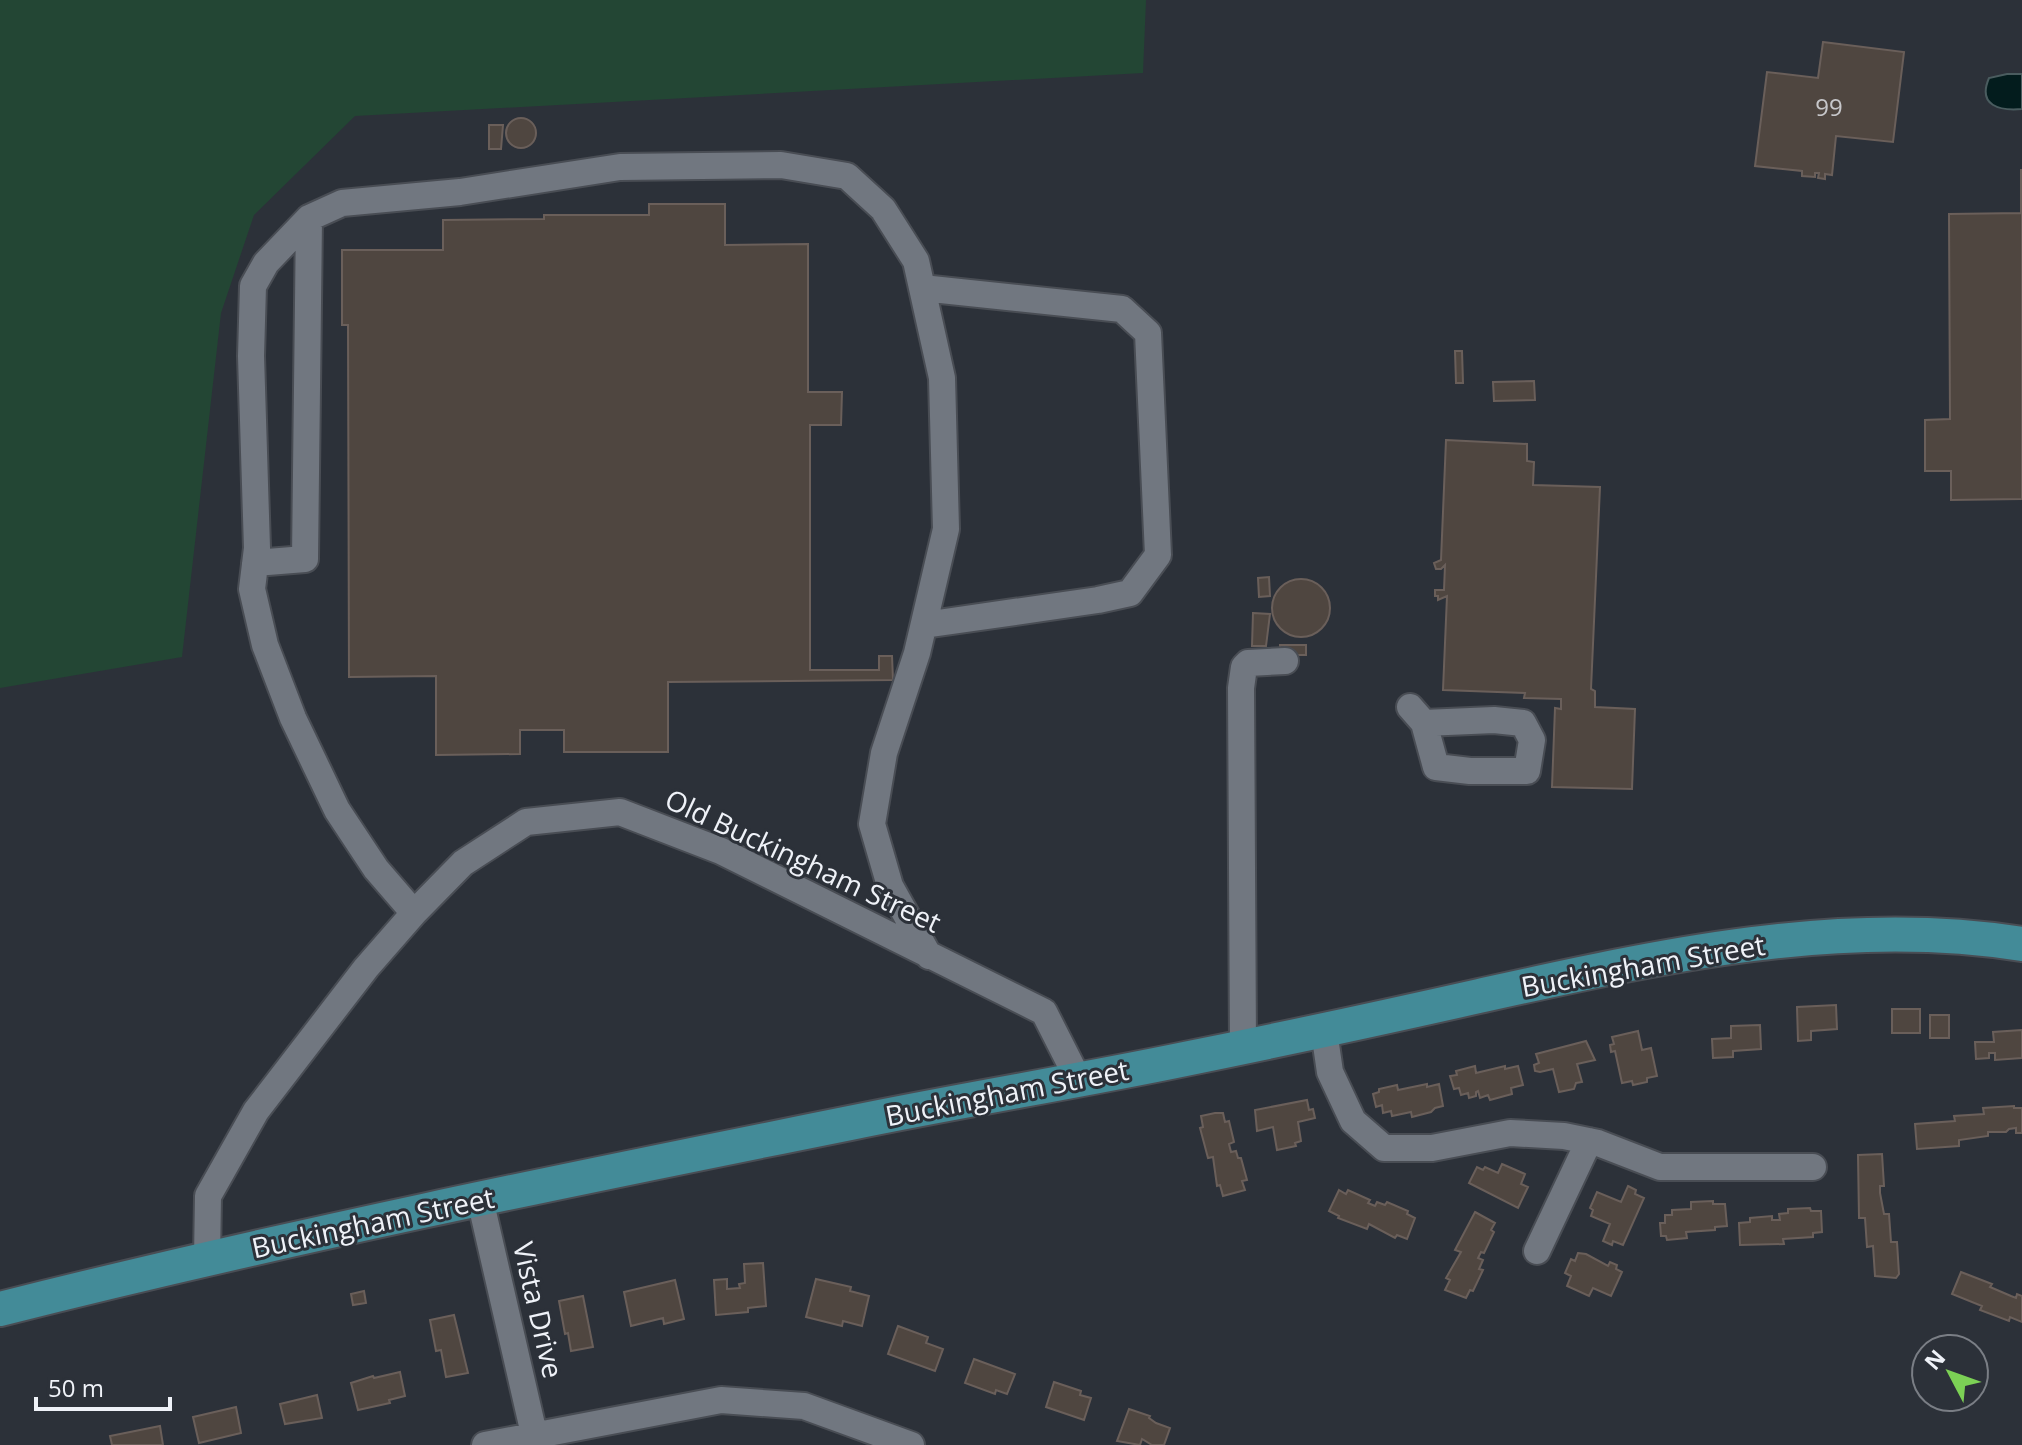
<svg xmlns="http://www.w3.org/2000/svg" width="2022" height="1445" font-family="'Open Sans',sans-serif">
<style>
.green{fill:#234634}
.water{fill:#031c1d;stroke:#4a5c5f;stroke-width:2}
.building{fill:#4f4640;stroke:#6a5f5a;stroke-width:2}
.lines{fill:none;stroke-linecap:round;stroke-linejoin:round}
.minor-casing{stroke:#494d54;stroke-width:30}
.major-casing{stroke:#494d54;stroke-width:38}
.minor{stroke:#717780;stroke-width:26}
.major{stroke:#438b98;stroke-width:34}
.labels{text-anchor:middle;stroke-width:6;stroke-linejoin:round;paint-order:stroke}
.number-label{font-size:24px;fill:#c7c7ca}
.street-label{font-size:28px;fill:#eff2f8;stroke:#2c3139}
</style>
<rect width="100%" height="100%" fill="#2c3139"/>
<!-- green -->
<path class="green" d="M 0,0 L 1146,0 L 1143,73 L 355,116 L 254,215 L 221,313 L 182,657 L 0,688 Z"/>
<!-- water -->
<path class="water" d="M 2007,74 L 2022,74 L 2022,109 C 2000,111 1977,106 1989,78 Z"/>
<!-- building -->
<path class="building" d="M 1823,42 L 1904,52 L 1893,142 L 1836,136 L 1832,175 L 1825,174 L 1825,179 L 1818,178 L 1819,173 L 1815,173 L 1815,177 L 1802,176 L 1802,171 L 1755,166 L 1767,72 L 1818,78 Z
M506 133a15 15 0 1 1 30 0a15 15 0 1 1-30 0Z
M 489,125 L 503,125 L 501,149 L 489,149 Z
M 2021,170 L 2022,170 L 2022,499 L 1951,500 L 1951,471 L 1925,471 L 1925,420 L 1950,419 L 1949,214 L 2021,213 Z
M 649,204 L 725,204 L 725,245 L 808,244 L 808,392 L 842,392 L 841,425 L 810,425 L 810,670 L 879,670 L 879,656 L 892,656 L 893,680 L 668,682 L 668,752 L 564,752 L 564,730 L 520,730 L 520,754 L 436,755 L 436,676 L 349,677 L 348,325 L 342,325 L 342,250 L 443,250 L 443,220 L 544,219 L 544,215 L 649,215 Z
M 1455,351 L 1462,351 L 1463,383 L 1456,383 Z
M 1534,381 L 1535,400 L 1494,401 L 1493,382 Z
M 1446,440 L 1527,444 L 1527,461 L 1534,462 L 1533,485 L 1600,487 L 1591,689 L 1595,691 L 1595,707 L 1635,709 L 1632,789 L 1552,787 L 1555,708 L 1561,709 L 1561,699 L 1524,698 L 1525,693 L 1443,690 L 1447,596 L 1438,600 L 1438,596 L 1435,596 L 1435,590 L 1444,590 L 1445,565 L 1441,569 L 1436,569 L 1434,563 L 1441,560 Z
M 1269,577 L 1270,596 L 1259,597 L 1258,578 Z
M1272 608a29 29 0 1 1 58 0a29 29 0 1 1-58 0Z
M 1253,613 L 1270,614 L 1266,646 L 1252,646 Z
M 1280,645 L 1306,645 L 1306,655 L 1280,655 Z
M 1836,1005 L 1837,1029 L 1811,1031 L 1811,1040 L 1798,1041 L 1797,1007 Z
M 1892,1009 L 1920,1009 L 1920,1033 L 1892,1033 Z
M 1930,1015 L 1949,1015 L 1949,1038 L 1930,1038 Z
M 1760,1025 L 1761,1049 L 1733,1051 L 1733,1057 L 1713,1058 L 1712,1039 L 1731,1038 L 1731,1026 Z
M 2022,1030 L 2022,1058 L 1995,1060 L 1995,1053 L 1989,1053 L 1989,1058 L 1976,1059 L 1975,1042 L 1994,1042 L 1993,1032 Z
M 1638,1031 L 1642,1050 L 1651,1048 L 1657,1076 L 1647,1078 L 1647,1082 L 1633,1085 L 1632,1081 L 1622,1083 L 1615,1051 L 1611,1052 L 1610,1045 L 1614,1044 L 1612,1037 Z
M 1586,1041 L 1595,1060 L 1577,1064 L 1582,1082 L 1576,1083 L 1574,1089 L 1559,1092 L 1553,1069 L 1540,1072 L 1535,1071 L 1534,1065 L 1539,1063 L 1536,1054 Z
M 1475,1066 L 1476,1073 L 1505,1066 L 1505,1069 L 1518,1066 L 1523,1085 L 1511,1088 L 1512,1094 L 1490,1100 L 1488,1095 L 1480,1098 L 1478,1091 L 1476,1092 L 1476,1096 L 1469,1098 L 1468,1093 L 1461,1095 L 1459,1088 L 1454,1089 L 1450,1076 L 1457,1075 L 1456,1071 Z
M 1427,1084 L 1427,1087 L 1439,1084 L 1443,1106 L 1435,1108 L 1431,1112 L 1412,1117 L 1411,1112 L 1392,1116 L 1391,1111 L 1383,1113 L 1382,1105 L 1376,1107 L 1373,1094 L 1379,1092 L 1379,1089 L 1397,1085 L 1398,1090 Z
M 1307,1100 L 1309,1110 L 1313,1109 L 1315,1118 L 1298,1122 L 1301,1141 L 1295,1143 L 1296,1146 L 1277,1150 L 1273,1127 L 1257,1131 L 1255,1110 Z
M 2014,1106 L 2014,1108 L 2022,1108 L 2022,1133 L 2016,1133 L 2016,1128 L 2009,1129 L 2006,1132 L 1988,1132 L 1988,1136 L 1959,1140 L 1959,1146 L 1917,1149 L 1915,1124 L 1955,1121 L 1954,1116 L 1984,1114 L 1983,1108 Z
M 1215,1113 L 1223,1113 L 1225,1122 L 1229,1121 L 1234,1142 L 1229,1144 L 1231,1152 L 1236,1151 L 1238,1158 L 1241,1158 L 1247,1180 L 1242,1181 L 1245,1190 L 1223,1196 L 1220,1185 L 1217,1186 L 1213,1157 L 1208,1158 L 1200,1128 L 1203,1127 L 1201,1116 Z
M 1882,1154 L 1884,1186 L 1880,1186 L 1880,1193 L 1884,1214 L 1889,1214 L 1891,1242 L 1897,1242 L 1899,1274 L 1896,1278 L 1875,1276 L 1873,1246 L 1867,1247 L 1865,1218 L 1859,1218 L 1858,1155 Z
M 1502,1164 L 1525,1174 L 1521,1184 L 1528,1187 L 1518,1208 L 1469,1183 L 1477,1167 L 1483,1170 L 1485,1167 L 1498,1173 Z
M 1628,1186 L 1636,1190 L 1635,1194 L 1644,1198 L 1623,1245 L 1613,1241 L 1612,1245 L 1603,1241 L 1610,1224 L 1591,1216 L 1593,1210 L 1590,1208 L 1597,1192 L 1621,1202 Z
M 1339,1190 L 1346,1194 L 1348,1190 L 1370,1200 L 1368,1203 L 1375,1206 L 1377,1202 L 1385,1205 L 1387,1202 L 1408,1211 L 1407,1214 L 1415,1218 L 1407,1239 L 1397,1235 L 1395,1238 L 1369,1224 L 1367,1229 L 1338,1218 L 1339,1216 L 1329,1211 Z
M 1713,1201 L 1713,1204 L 1725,1204 L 1727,1226 L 1715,1227 L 1715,1230 L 1686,1232 L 1687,1238 L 1667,1240 L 1666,1236 L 1661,1236 L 1660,1223 L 1665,1223 L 1665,1215 L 1672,1215 L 1672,1210 L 1691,1209 L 1691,1202 Z
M 1810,1208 L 1811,1211 L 1821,1211 L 1822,1232 L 1813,1233 L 1813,1237 L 1783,1239 L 1784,1244 L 1740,1245 L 1739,1223 L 1750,1222 L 1750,1218 L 1772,1216 L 1772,1220 L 1780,1220 L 1779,1214 L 1788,1213 L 1788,1209 Z
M 1475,1212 L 1495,1223 L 1491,1230 L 1494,1232 L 1484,1253 L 1481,1252 L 1478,1258 L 1483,1260 L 1479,1269 L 1483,1270 L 1473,1291 L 1470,1290 L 1466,1298 L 1445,1290 L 1450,1280 L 1446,1278 L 1461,1252 L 1455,1250 Z
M 1578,1253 L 1586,1254 L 1608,1266 L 1610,1262 L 1617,1265 L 1616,1269 L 1622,1272 L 1611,1296 L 1593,1288 L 1589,1296 L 1567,1286 L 1571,1276 L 1565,1273 L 1571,1259 L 1575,1261 Z
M 763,1263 L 766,1306 L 748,1308 L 748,1312 L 716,1315 L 714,1280 L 727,1279 L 727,1289 L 740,1288 L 739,1284 L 745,1283 L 744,1264 Z
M 1961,1272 L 1992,1284 L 1990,1287 L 2011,1296 L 2016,1298 L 2017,1294 L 2022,1296 L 2022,1322 L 2010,1317 L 2009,1321 L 1980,1310 L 1982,1306 L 1952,1294 Z
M 816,1279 L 851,1287 L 850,1291 L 869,1296 L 862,1326 L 843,1321 L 842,1326 L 806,1317 Z
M 675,1280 L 684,1319 L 664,1324 L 663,1318 L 631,1326 L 624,1292 Z
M 364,1291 L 366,1303 L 353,1305 L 351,1294 Z
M 583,1296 L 593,1347 L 571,1351 L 568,1333 L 565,1334 L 559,1301 Z
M 454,1315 L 468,1373 L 446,1377 L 441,1350 L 436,1351 L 430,1320 Z
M 898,1326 L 928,1337 L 926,1343 L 943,1349 L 935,1371 L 888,1354 Z
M 974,1359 L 1015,1374 L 1007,1394 L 996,1390 L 995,1394 L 965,1383 Z
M 400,1372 L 405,1396 L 389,1400 L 390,1403 L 358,1410 L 351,1383 L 373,1376 L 374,1378 Z
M 1054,1382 L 1081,1391 L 1080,1395 L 1091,1398 L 1084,1420 L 1046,1407 Z
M 317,1395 L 322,1418 L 285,1424 L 280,1404 Z
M 236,1407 L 241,1433 L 199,1443 L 193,1417 Z
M 1129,1409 L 1150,1416 L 1149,1418 L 1156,1423 L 1170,1428 L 1164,1445 L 1152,1445 L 1142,1439 L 1140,1445 L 1117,1441 Z
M 160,1426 L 163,1445 L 112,1445 L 110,1436 Z"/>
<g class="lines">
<defs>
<path id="minor" d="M 922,288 L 1122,309 L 1148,333 L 1158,555 L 1130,593 L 1098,600 L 924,625
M 255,563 L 305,559 L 309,218
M 1410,707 L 1424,723 L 1494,720 L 1523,723 L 1532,740 L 1527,771 L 1470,771 L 1436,767 L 1424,723
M 414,913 L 376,869 L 337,810 L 293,718 L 265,645 L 252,589 L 257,548 L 251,356 L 253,286 L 266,263 L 309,218 L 342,203 L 460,192 L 620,167 L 781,165 L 847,176 L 883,209 L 916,261 L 942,378 L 946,529 L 917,653 L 884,753 L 872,824 L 890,886 L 929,956
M 1324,1031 L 1330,1072 L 1353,1121 L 1384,1148 L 1432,1148 L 1510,1133 L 1564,1136 L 1598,1143 L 1660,1167 L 1813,1167
M 1243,1047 L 1241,688 L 1244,667 L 1248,663 L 1285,661
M 480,1199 L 534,1434
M 1537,1251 L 1589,1141
M 207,1259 L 208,1196 L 256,1111 L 366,968 L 414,913 L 463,863 L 526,822 L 620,812 L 721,851 L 1044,1012 L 1079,1081
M 485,1445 L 721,1400 L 804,1406 L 911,1445"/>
<path id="major" d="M 0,1309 C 281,1238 566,1180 850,1123 C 961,1100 1074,1082 1185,1059 C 1284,1039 1381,1018 1479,996 C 1655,957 1841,915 2022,944"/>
</defs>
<!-- minor casing -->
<use href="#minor" class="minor-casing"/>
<!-- major casing -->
<use href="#major" class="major-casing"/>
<!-- minor -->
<use href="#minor" class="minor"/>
<!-- major -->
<use href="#major" class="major"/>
</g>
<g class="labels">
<!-- number labels -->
<g class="number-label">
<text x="1829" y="116">99</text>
</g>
<!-- street labels -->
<g class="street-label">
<text transform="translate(803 861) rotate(25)" y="10">Old Buckingham Street</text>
<text transform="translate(1643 966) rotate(-10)" y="10">Buckingham Street</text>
<text transform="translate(1007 1093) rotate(-11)" y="10">Buckingham Street</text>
<text transform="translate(373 1223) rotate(-12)" y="10">Buckingham Street</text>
<text transform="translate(538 1310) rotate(77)" y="10">Vista Drive</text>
</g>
</g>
<!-- north arrow -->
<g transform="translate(1950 1373) rotate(311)"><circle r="38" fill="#2c3139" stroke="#7a7e85" stroke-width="2"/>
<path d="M0-6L14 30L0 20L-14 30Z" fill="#7cd155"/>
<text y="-12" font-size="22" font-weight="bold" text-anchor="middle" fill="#eff2f8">N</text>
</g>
<!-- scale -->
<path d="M36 1397v12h134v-12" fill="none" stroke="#eff2f8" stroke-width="4"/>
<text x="48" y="1397" font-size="24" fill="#eff2f8" stroke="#2c3139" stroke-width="6" paint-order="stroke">50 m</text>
</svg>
